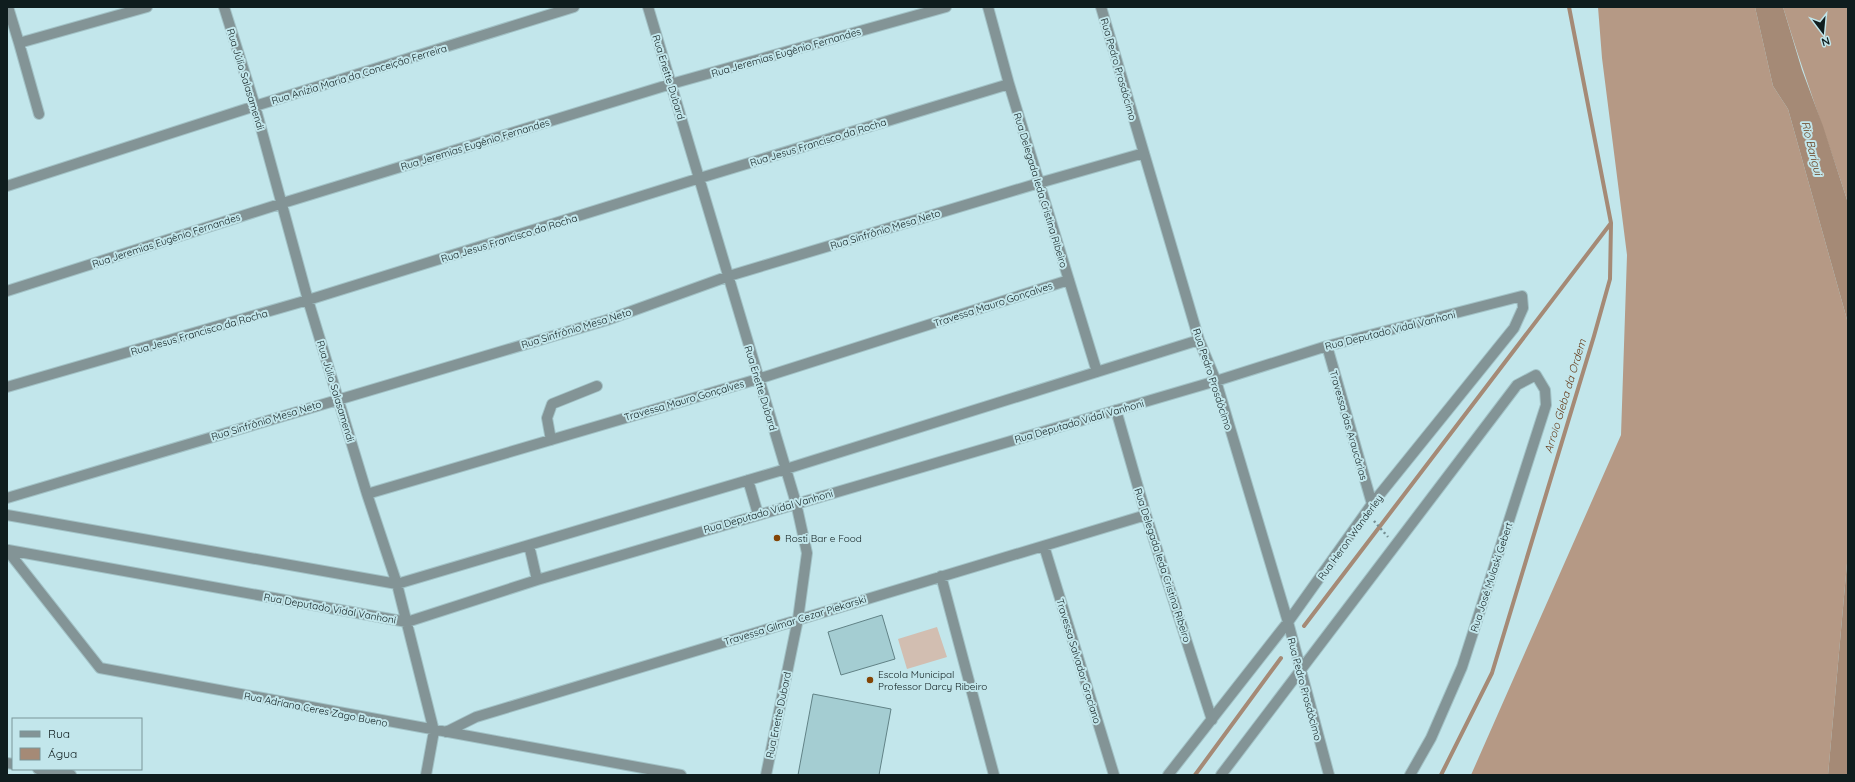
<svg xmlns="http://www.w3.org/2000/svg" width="1855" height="782" font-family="Quicksand,sans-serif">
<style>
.green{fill:#d2beb1}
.forest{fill:#b59985}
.water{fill:#a58a76}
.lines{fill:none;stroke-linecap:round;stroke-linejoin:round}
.stream{stroke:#a58a76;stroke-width:4}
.building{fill:#a4cdd2;stroke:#618286}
.minor-casing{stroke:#a2c2c6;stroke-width:12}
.path{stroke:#748e92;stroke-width:2.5;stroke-dasharray:2 3;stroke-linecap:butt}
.minor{stroke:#839496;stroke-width:10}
.poi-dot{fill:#834405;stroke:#c2e6eb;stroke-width:1.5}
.labels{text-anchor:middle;stroke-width:4;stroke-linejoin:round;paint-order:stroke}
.street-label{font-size:10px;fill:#0f1d1e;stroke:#c2e6eb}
.poi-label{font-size:10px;fill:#0f1d1e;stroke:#c2e6eb;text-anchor:start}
.water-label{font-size:11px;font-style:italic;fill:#673e1d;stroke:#c2e6eb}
</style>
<rect width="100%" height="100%" fill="#c2e6eb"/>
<!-- green -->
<path class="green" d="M 937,627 L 947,657 L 907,669 L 898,639 Z"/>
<!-- forest -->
<path class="forest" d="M 1598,7 L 1755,7 L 1773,86 L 1788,109 L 1848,323 L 1848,552 L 1828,775 L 1471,775 L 1621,435 L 1627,255 L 1602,58 Z
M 1783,7 L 1848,7 L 1848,203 C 1827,137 1803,73 1783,7 Z"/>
<!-- water -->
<path class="water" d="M 1755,7 L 1783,7 L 1802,70 L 1823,126 L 1848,203 L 1848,323 L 1788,109 L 1773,86 Z
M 1848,552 L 1848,775 L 1828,775 Z"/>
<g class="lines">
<!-- stream -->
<path class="stream" d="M 1304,626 L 1611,223
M 1195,775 L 1281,658
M 1441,775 L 1492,673 L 1594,336 L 1610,279 L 1611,223 L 1569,7"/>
</g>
<!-- building -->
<path class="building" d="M 882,615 L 895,659 L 841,675 L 828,632 Z
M 813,694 L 891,709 L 879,775 L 798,775 Z"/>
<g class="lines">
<defs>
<path id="minor" d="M 8,7 L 19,43 L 147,7
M 224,7 L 255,106 L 308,300 L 367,494 L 397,584 L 434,731 L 426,775
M 648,7 L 796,503 L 807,553 L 798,619 L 766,775
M 988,7 L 1009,84 L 1097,372
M 1101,7 L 1199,340 L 1216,381 L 1288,622 L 1329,775
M 19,43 L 39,114
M 7,186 L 255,106 L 574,7
M 7,291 L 283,203 L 671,84 L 946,7
M 1327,346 L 1372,504
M 7,387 L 308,300 L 700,178 L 1009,84
M 1116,410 L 1146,515 L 1212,720
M 551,440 L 547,418 L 552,404 L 597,386
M 748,480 L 758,514
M 367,494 L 758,379 L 1069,280
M 7,498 L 607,320 L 729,276 L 1039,183 L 1144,153
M 7,515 L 397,584 L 786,469 L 1199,340
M 529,545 L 537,580
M 1044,546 L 1114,775
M 7,550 L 100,668 L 681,775
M 8,550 L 407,622 L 537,580 L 1216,381 L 1327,346 L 1522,296 L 1523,308 L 1514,328 L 1372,504 L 1288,622 L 1168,775
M 941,576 L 994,775
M 446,732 L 476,717 L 1146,515
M 7,763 L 13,764
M 38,769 L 71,775
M 1221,775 L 1517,385 L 1536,375 L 1545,390 L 1546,405 L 1462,667 L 1431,738 L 1410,775"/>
</defs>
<!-- minor casing -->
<use href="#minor" class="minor-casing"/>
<!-- path -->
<path class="path" d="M 1374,521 L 1388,537"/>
<!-- minor -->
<use href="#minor" class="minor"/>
</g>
<!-- markers -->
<g class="poi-dot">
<circle cx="777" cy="538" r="4"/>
<circle cx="870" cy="680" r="4"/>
</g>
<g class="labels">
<!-- street labels -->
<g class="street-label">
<text transform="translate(786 52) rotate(-16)" y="4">Rua Jeremias Eugênio Fernandes</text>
<text transform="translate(1119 69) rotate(74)" y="4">Rua Pedro Prosdócimo</text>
<text transform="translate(359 74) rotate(-17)" y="4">Rua Anízia Maria da Conceição Ferreira</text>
<text transform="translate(669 77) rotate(73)" y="4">Rua Enette Dubard</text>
<text transform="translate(246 79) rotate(73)" y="4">Rua Júlio Salasamendi</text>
<text transform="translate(818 142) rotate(-17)" y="4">Rua Jesus Francisco da Rocha</text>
<text transform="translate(475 144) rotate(-17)" y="4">Rua Jeremias Eugênio Fernandes</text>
<text transform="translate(1041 190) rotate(73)" y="4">Rua Delegada Ieda Cristina Ribeiro</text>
<text transform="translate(885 229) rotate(-17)" y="4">Rua Sinfrônio Mesa Neto</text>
<text transform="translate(509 238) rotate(-17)" y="4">Rua Jesus Francisco da Rocha</text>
<text transform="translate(166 240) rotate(-18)" y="4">Rua Jeremias Eugênio Fernandes</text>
<text transform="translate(993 304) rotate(-18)" y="4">Travessa Mauro Gonçalves</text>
<text transform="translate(576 328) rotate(-17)" y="4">Rua Sinfrônio Mesa Neto</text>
<text transform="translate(1390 330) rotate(-14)" y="4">Rua Deputado Vidal Vanhoni</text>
<text transform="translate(199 332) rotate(-16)" y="4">Rua Jesus Francisco da Rocha</text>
<text transform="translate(1213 379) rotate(72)" y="4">Rua Pedro Prosdócimo</text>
<text transform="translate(761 388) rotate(73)" y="4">Rua Enette Dubard</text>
<text transform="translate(336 391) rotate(73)" y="4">Rua Júlio Salasamendi</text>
<text transform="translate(684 400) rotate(-16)" y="4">Travessa Mauro Gonçalves</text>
<text transform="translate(266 420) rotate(-17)" y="4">Rua Sinfrônio Mesa Neto</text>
<text transform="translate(1079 421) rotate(-16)" y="4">Rua Deputado Vidal Vanhoni</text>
<text transform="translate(1349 425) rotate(74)" y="4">Travessa das Araucárias</text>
<text transform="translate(768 511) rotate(-16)" y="4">Rua Deputado Vidal Vanhoni</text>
<text transform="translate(1350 537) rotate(-54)" y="4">Rua Heron Wanderley</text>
<text transform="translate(1163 565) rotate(72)" y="4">Rua Delegada Ieda Cristina Ribeiro</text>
<text transform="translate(1491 577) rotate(-72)" y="4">Rua José Mulaski Gebert</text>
<text transform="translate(330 608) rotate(10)" y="4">Rua Deputado Vidal Vanhoni</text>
<text transform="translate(795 620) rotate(-17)" y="4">Travessa Gilmar Cezar Piekarski</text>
<text transform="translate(1079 661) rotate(73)" y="4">Travessa Salvador Graciano</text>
<text transform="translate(1305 689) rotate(75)" y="4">Rua Pedro Prosdócimo</text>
<text transform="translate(316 709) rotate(11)" y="4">Rua Adriana Ceres Zago Bueno</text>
<text transform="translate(778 715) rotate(-78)" y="4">Rua Enette Dubard</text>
</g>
<!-- poi labels -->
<g class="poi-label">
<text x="785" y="542">Rosti Bar e Food</text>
<text x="878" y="678">Escola Municipal<tspan x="878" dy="12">Professor Darcy Ribeiro</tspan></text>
</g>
<!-- water labels -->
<g class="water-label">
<text transform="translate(1812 148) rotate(76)" y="4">Rio Barigui</text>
<text transform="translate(1565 396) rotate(-73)" y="4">Arroio Gleba da Ordem</text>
</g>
</g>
<!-- border -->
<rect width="1855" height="782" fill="none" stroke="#0f1d1e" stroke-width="16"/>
<!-- legend -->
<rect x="12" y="718" width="130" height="52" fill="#c2e6eb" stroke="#7a9699"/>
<rect x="20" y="731" width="20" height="6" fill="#839496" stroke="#7a9699"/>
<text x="48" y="738" font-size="12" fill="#0f1d1e">Rua</text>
<rect x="20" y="748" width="20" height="12" fill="#a58a76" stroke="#7a9699"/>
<text x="48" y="758" font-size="12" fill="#0f1d1e">Água</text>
<!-- north arrow -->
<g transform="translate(1823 32) rotate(164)" stroke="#c2e6eb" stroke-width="3" paint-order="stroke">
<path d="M0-3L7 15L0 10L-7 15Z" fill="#0f1d1e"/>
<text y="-6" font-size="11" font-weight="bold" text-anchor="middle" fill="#0f1d1e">N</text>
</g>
</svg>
